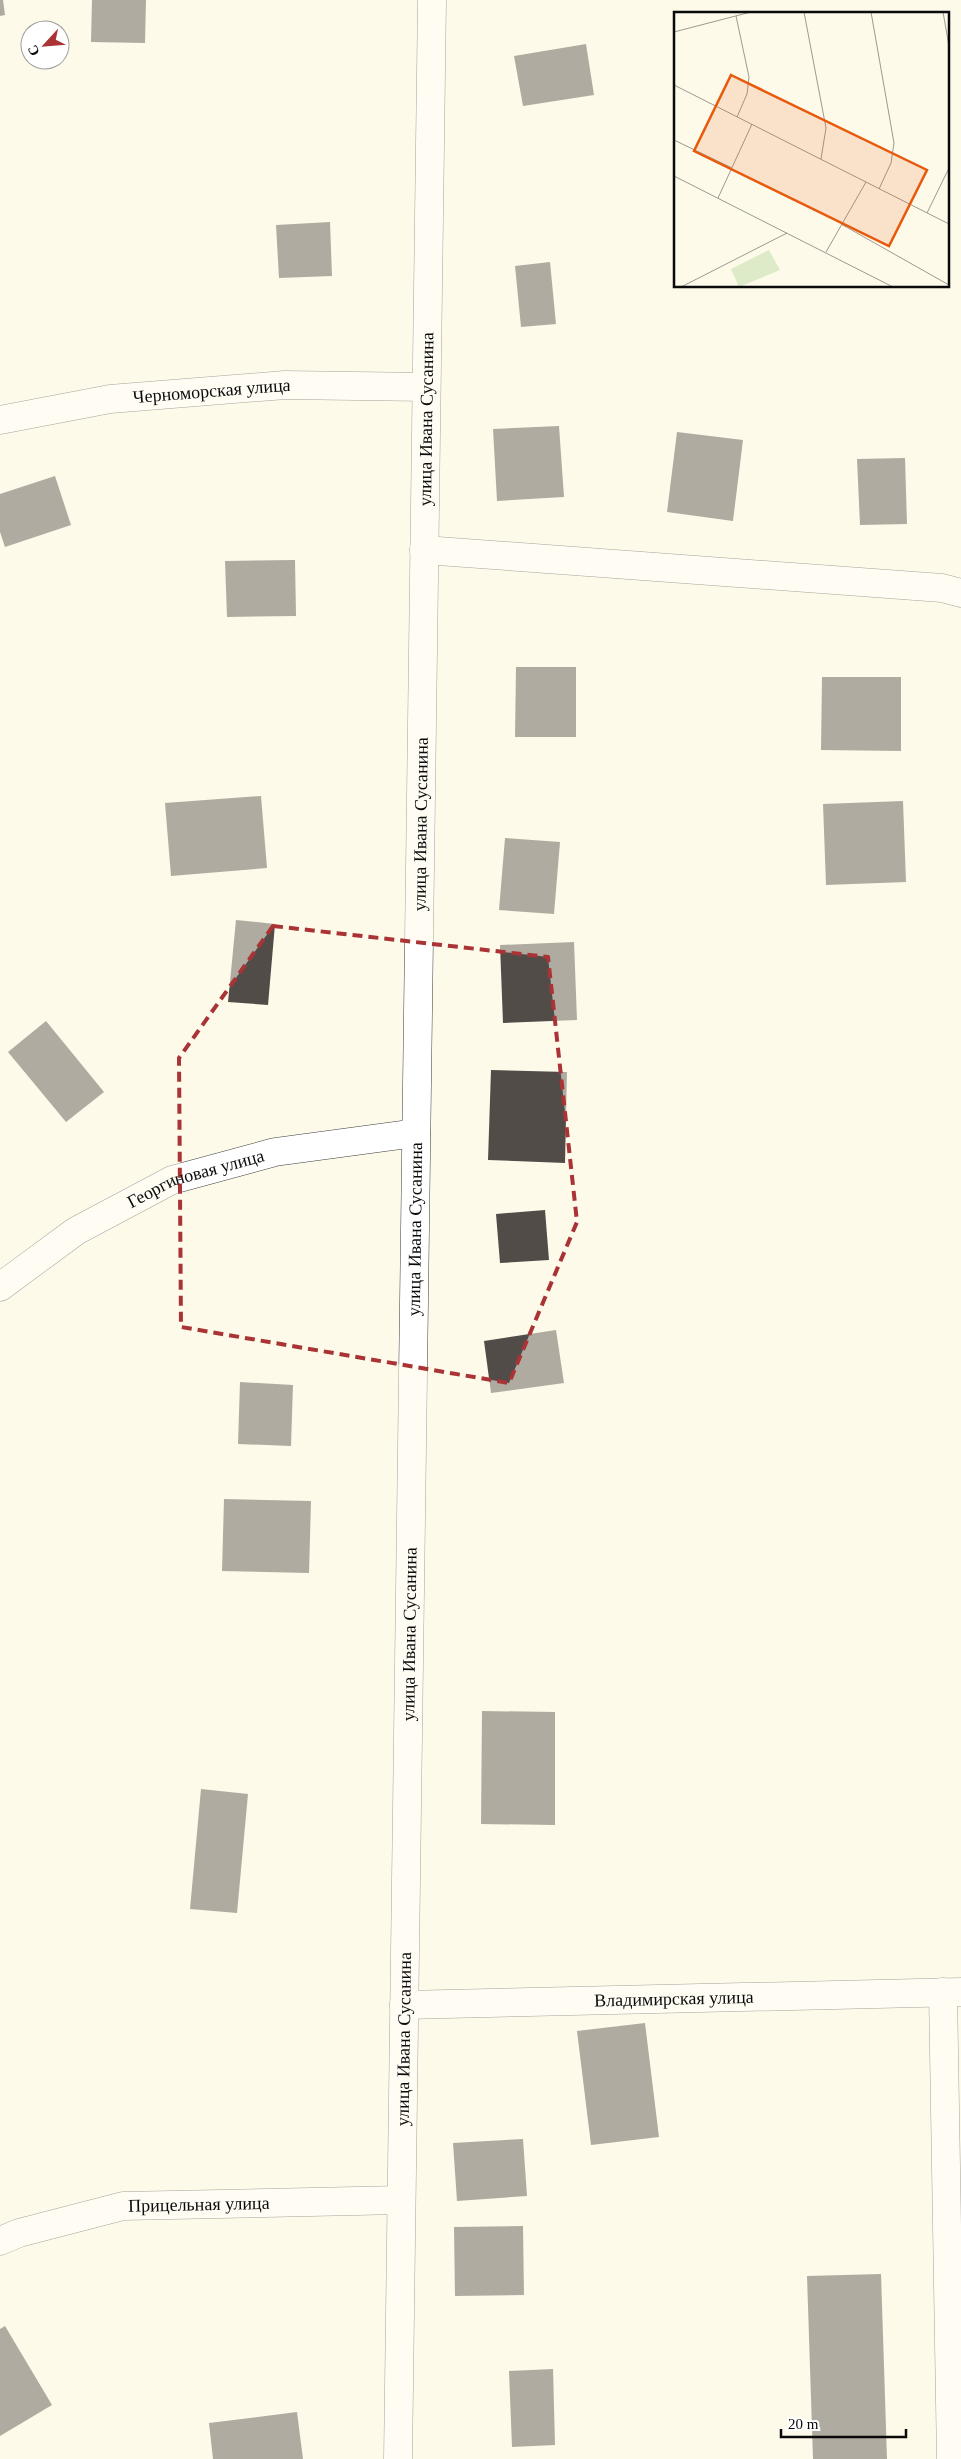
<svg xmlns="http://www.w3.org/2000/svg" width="961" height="2459" font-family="'Times New Roman',serif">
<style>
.building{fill:#524c48}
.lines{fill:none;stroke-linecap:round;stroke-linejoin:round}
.minor-casing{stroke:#3d3d3d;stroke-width:29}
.tertiary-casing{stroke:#3d3d3d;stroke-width:29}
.minor{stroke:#fff;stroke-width:28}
.tertiary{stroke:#fff;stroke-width:28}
.marked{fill:none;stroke:#a93335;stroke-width:4;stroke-dasharray:10 6;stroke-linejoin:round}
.labels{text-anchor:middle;stroke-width:5;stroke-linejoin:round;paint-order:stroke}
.street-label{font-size:18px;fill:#0a0a0a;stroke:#fff}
.inset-road{fill:none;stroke:#9c9a90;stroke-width:1}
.view{fill:#e8590c;fill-opacity:0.15;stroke:#e8590c;stroke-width:2.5}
.inset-edge{fill:none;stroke:#0a0a0a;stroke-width:2.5}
</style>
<rect width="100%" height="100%" fill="#fdfaea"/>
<!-- building -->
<path class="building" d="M 0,0 L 3,0 L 5,15 L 0,16 Z
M 92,0 L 146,0 L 145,43 L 91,42 Z
M 586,44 L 594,95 L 523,106 L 514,56 Z
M 330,222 L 332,276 L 279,278 L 276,225 Z
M 550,262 L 556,324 L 521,327 L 515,266 Z
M 559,426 L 564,497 L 497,501 L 493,429 Z
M 677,432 L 743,440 L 733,521 L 667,512 Z
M 905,458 L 907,524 L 860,525 L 857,459 Z
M 55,476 L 71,525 L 5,547 L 0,532 L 0,494 Z
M 295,560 L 296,616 L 227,617 L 225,561 Z
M 516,667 L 576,667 L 576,737 L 515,737 Z
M 822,677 L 901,677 L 901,751 L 821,750 Z
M 261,796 L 267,868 L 171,876 L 165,803 Z
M 903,801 L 906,882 L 826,885 L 823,804 Z
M 505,838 L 560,842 L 554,914 L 499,910 Z
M 236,920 L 275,924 L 268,1005 L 228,1002 Z
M 574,942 L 577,1020 L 503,1023 L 500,945 Z
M 46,1021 L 104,1092 L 66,1122 L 8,1052 Z
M 491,1070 L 567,1072 L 565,1163 L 488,1160 Z
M 545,1210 L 549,1260 L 500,1263 L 496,1214 Z
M 556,1330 L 564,1383 L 491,1393 L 484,1341 Z
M 240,1382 L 293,1385 L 291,1446 L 238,1444 Z
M 224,1499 L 311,1501 L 309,1573 L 222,1571 Z
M 482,1711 L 555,1712 L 555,1825 L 481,1824 Z
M 201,1789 L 248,1794 L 237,1913 L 190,1909 Z
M 645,2023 L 659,2137 L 591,2145 L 577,2031 Z
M 523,2139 L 527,2196 L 457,2201 L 453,2143 Z
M 523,2226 L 524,2295 L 455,2296 L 454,2227 Z
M 881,2274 L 887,2459 L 813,2459 L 807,2276 Z
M 5,2326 L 52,2405 L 0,2436 L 0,2329 Z
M 553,2369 L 555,2445 L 512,2447 L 509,2371 Z
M 297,2412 L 303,2459 L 213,2459 L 209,2423 Z"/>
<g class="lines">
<defs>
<g id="minor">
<path id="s1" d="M 0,420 L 110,399 L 285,385 L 426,387"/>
<path d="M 424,550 L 942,588 L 961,593"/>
<path id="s2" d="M 0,1287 L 76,1231 L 172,1180 L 275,1152 L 416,1133"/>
<path d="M 943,1992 L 951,2459"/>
<path id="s3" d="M 404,2005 L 961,1992"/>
<path id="s4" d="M 0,2241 L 19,2233 L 123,2206 L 401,2200"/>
</g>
<g id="tertiary">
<path id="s5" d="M 398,2459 L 432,0"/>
</g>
</defs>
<!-- minor casing -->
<use href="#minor" class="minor-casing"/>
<!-- tertiary casing -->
<use href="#tertiary" class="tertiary-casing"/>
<!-- minor -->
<use href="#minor" class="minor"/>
<!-- tertiary -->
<use href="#tertiary" class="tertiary"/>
</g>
<!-- marked area -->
<path d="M0 0H961V2459H0ZM 273,926 L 548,957 L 577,1222 L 509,1383 L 181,1327 L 179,1058 Z" fill="#fdfaea" fill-opacity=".55" fill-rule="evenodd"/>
<path class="marked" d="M 273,926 L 548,957 L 577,1222 L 509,1383 L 181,1327 L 179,1058 Z"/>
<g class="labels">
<!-- street labels -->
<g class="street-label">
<text dy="6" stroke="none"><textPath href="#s1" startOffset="214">Черноморская улица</textPath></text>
<text dy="6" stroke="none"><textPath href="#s5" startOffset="2040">улица Ивана Сусанина</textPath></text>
<text dy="6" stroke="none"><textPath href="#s5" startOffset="1635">улица Ивана Сусанина</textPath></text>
<text dy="6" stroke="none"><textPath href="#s2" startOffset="226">Георгиновая улица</textPath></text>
<text dy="6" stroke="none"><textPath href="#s5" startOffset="1230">улица Ивана Сусанина</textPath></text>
<text dy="6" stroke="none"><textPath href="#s5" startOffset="825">улица Ивана Сусанина</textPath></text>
<text dy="6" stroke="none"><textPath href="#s3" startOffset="270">Владимирская улица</textPath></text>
<text dy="6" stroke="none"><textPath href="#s5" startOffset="420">улица Ивана Сусанина</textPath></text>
<text dy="6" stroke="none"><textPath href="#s4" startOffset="204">Прицельная улица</textPath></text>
</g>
</g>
<!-- overview -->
<g transform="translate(674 12)">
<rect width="275" height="275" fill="#fdfaea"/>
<path d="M 95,238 L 106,258 L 65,275 L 57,257 Z" fill="#deebc9"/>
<path class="inset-road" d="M 130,0 L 152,116 L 147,147M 197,0 L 220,131 L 217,151 L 205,177M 269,0 L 275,34M 62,4 L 75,65 L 73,82 L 63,105M 0,20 L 77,0M 0,73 L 275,212M 0,128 L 58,156M 0,164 L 219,275M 44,186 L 78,112M 253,201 L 275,156M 167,212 L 275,273M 152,240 L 192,170M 7,275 L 113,221"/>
<path class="view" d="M 57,63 L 253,158 L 215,234 L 20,139 Z"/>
<rect width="275" height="275" class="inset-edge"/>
</g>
<!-- north arrow -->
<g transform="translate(45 45) rotate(244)"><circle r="24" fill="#ffffff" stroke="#9d9d9d"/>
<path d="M0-4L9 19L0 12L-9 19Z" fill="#a93335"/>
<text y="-8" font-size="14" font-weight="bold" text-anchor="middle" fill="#0a0a0a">С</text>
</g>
<!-- scale -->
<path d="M781 2429v8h125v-8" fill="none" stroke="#0a0a0a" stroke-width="2.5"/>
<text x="788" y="2429" font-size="15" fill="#0a0a0a" stroke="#ffffff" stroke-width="4" paint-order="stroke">20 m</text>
</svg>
